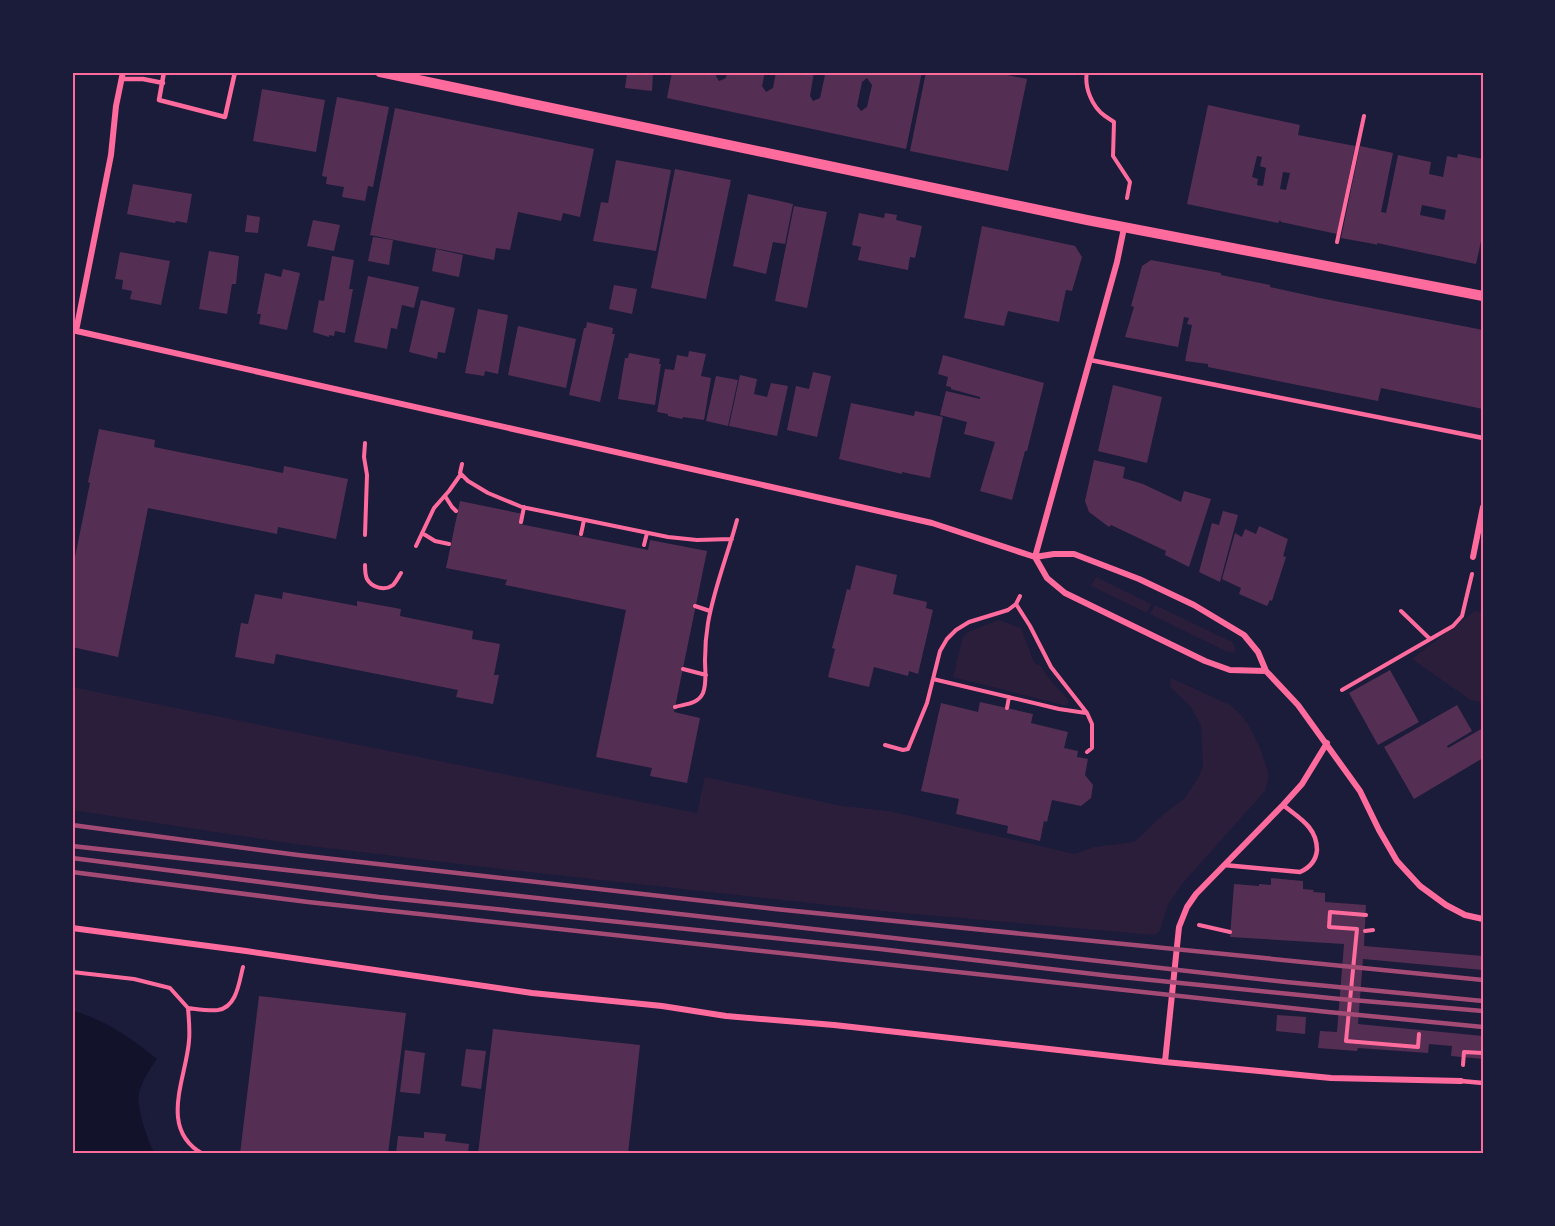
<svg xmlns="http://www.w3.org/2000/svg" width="1555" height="1226" font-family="'Sofia Sans Condensed',sans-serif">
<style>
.green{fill:#2a1e3b}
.water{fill:#12122b}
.pier{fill:#1b1b3a}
.building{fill:#542f53;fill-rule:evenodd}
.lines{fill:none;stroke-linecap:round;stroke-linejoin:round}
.path{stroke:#ff6b9d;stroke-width:4}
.service{stroke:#ff6b9d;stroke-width:4.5}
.minor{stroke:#ff6b9d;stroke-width:6}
.tertiary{stroke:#ff6b9d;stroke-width:10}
.rail{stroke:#a44b75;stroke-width:4.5}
.neatline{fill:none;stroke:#ff6b9d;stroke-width:2}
</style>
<rect width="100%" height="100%" fill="#1b1b3a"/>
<!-- green -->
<path class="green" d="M 1096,577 L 1151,604 L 1147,613 L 1091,586 Z
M 1155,605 L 1232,642 L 1236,649 L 1234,652 L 1232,653 L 1225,651 L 1150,614 Z
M 1475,611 L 1483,613 L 1483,703 L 1469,699 L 1412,659 Z
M 999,620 L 1021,628 L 1034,662 L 1038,665 L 1040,665 L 1053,684 L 1069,700 L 1067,706 L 953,677 L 963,637 L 968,632 Z
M 1171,678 L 1230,705 L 1240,714 L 1248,724 L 1260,748 L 1268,771 L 1268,779 L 1265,791 L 1181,885 L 1169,903 L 1159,932 L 1154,935 L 892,912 L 501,869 L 294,844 L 72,810 L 72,687 L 697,813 L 705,777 L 842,806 L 889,811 L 1075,854 L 1094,847 L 1134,842 L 1165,813 L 1185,798 L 1197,780 L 1203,766 L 1201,726 L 1191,707 L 1171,688 L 1170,683 Z"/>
<!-- water -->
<path class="water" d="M 72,1011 C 104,1018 132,1039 157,1059 C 150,1069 142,1081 139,1093 C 136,1107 148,1142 155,1154 L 72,1154 Z"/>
<!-- pier -->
<path class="pier" d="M 159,1056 L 160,1060 L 150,1076 L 142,1096 L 145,1120 L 158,1153 L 155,1154 L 142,1120 L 139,1095 L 147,1075 Z"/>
<!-- building -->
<path class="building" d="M 621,72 L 653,72 L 652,91 L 625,88 L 627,74 L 620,74 Z
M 672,72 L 717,72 L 716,76 L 719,81 L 726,78 L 727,72 L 765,72 L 762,86 L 766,92 L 773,88 L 776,72 L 814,72 L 810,96 L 813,101 L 820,98 L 825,75 L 822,72 L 922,72 L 906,149 L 667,98 ZM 867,78 L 872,85 L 867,107 L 861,111 L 857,106 L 862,82 Z
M 926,72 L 993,72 L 1027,79 L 1008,171 L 910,151 Z
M 262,89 L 325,100 L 316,152 L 253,141 Z
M 337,97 L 389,107 L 373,187 L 368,186 L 365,201 L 342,197 L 344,187 L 326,184 L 327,177 L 322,176 Z
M 1208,105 L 1300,125 L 1298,135 L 1355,146 L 1337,234 L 1281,222 L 1280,220 L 1278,223 L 1187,204 ZM 1257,156 L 1262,157 L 1260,166 L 1266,168 L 1263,186 L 1257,185 L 1258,179 L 1252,177 ZM 1283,172 L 1290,173 L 1286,190 L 1280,189 Z
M 395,108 L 594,149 L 580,217 L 563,213 L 561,221 L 518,212 L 510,250 L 496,248 L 494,260 L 370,235 Z
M 1360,146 L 1393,153 L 1381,212 L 1386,213 L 1398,155 L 1431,162 L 1429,174 L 1443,177 L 1447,156 L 1457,158 L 1458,154 L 1483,159 L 1483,232 L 1476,264 L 1377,243 L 1377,245 L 1374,244 L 1341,238 ZM 1422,205 L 1446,210 L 1444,220 L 1420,215 Z
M 616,160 L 671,170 L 656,251 L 593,241 L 601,202 L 608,203 Z
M 675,169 L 731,180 L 706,299 L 651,288 Z
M 133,184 L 192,194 L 187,223 L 176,221 L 175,223 L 127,214 Z
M 748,194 L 793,204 L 785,244 L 773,242 L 766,274 L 733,266 Z
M 794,206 L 827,212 L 807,308 L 775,301 Z
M 859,213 L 884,218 L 885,213 L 897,215 L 896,220 L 922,226 L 915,258 L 910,257 L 908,270 L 858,260 L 861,247 L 852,245 Z
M 247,215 L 260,217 L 258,233 L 245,232 Z
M 313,220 L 340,225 L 334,251 L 307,246 Z
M 982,226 L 1075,246 L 1082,257 L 1072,291 L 1066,290 L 1059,322 L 1008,311 L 1004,326 L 964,318 Z
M 373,237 L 393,240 L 389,265 L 368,261 Z
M 436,249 L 463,255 L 459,277 L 432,271 Z
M 209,251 L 239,256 L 236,284 L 232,284 L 227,314 L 199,309 Z
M 120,252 L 170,261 L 161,305 L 130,299 L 132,291 L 122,289 L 123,280 L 115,279 Z
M 332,256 L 354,260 L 349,289 L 353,289 L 345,333 L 335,331 L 334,336 L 329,335 L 329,337 L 313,332 L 319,300 L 324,301 Z
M 1151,260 L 1221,273 L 1221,275 L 1270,285 L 1270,287 L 1320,298 L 1483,330 L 1483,409 L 1381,388 L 1378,401 L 1208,367 L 1208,364 L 1185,361 L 1192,325 L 1187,324 L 1189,318 L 1184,317 L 1178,347 L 1125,337 L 1134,307 L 1131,306 L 1142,266 Z
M 283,269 L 300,273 L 287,330 L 259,324 L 261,314 L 257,314 L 265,273 L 281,277 Z
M 368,276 L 419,287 L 414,308 L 402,305 L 397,329 L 391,328 L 387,349 L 354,342 Z
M 614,285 L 637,289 L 632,314 L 609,309 Z
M 421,300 L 455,308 L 445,353 L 438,352 L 437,359 L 409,352 Z
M 478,309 L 508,315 L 498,374 L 485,371 L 484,376 L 465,373 Z
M 587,322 L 613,328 L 612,334 L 615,334 L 600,402 L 569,395 L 584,328 L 586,328 Z
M 518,326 L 576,339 L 566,388 L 508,375 Z
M 689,351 L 706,354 L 701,376 L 711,378 L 704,420 L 683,417 L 682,419 L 668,416 L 668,414 L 657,412 L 665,369 L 674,370 L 677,355 L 688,357 Z
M 629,353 L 660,359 L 659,364 L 661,364 L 655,405 L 618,399 L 625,358 L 628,358 Z
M 943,355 L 1044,383 L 1027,451 L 1025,451 L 1012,500 L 980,491 L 995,442 L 964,434 L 967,422 L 940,415 L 946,391 L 980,399 L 980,397 L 951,389 L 951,387 L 946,386 L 948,377 L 938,374 Z
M 813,372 L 831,376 L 817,437 L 787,430 L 796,386 L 809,389 Z
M 740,375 L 757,379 L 754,394 L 767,397 L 771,383 L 788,386 L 777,436 L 729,426 Z
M 716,376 L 738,380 L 728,426 L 706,421 Z
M 1113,385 L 1162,397 L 1147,463 L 1098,451 Z
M 851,403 L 914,416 L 915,411 L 943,417 L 930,478 L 902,472 L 902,474 L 839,459 Z
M 99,429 L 155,440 L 154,447 L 283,473 L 284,466 L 348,479 L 336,539 L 278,527 L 277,534 L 148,508 L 118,657 L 72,647 L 72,572 L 90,483 L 88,482 Z
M 1094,460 L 1125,467 L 1123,478 L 1143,484 L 1181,502 L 1184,491 L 1211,499 L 1189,567 L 1165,555 L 1166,551 L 1111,525 L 1109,527 L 1089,512 L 1085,501 Z
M 460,501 L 523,514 L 520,524 L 648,550 L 650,540 L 707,551 L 674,712 L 700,718 L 687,783 L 650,776 L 652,768 L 596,757 L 626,610 L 505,585 L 507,580 L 446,568 Z
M 1223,511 L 1238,515 L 1220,582 L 1199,572 L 1212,523 L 1219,525 Z
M 1259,526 L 1288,539 L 1283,556 L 1286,557 L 1272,601 L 1270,600 L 1267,606 L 1239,594 L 1241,588 L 1222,579 L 1235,533 L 1242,537 L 1245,529 L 1256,534 Z
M 856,565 L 897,575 L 893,594 L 927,602 L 926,608 L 933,610 L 918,674 L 909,671 L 908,676 L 874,667 L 869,687 L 828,677 L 835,649 L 832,648 L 847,589 L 850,590 Z
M 283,592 L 357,606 L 357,601 L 401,609 L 400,616 L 473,631 L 472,639 L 500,644 L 494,675 L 499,675 L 493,704 L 456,697 L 458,690 L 276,654 L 274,664 L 235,657 L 241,623 L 248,624 L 255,594 L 282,599 Z
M 1390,670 L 1419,722 L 1378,745 L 1349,693 Z
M 980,702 L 1033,714 L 1031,723 L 1068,732 L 1064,748 L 1078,751 L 1077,757 L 1088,759 L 1085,775 L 1093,785 L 1091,798 L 1081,806 L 1052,800 L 1047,822 L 1044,821 L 1040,841 L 1007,833 L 1008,826 L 956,814 L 959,799 L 921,791 L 941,703 L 978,712 Z
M 1457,705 L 1472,731 L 1447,746 L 1448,748 L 1483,728 L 1483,758 L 1414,799 L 1384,747 Z
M 1271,878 L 1303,881 L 1303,889 L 1314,890 L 1313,892 L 1325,893 L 1325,902 L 1366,905 L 1364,946 L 1483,956 L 1483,970 L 1363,959 L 1358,1024 L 1483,1036 L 1483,1059 L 1451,1056 L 1452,1046 L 1429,1044 L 1428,1053 L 1358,1048 L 1357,1051 L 1318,1048 L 1320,1031 L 1337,1032 L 1344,944 L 1230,937 L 1234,884 L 1259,886 L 1259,884 L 1271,885 Z
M 259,996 L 406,1013 L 388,1154 L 240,1154 Z
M 1277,1015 L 1306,1017 L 1305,1034 L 1276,1031 Z
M 493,1029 L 640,1045 L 628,1154 L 478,1154 Z
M 466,1049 L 486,1051 L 481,1089 L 461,1086 Z
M 405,1050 L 425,1053 L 420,1094 L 400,1092 Z
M 424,1132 L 446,1134 L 445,1141 L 469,1144 L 468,1154 L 396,1154 L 398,1136 L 424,1138 Z"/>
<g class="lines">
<!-- path -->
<path class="path" d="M 1087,72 C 1084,87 1092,107 1105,116 C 1108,118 1111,120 1114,122 L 1113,156 L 1130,182 L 1127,198
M 1337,242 L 1364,116
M 365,443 L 364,457 L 367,475 L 365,535
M 462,464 L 460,473 L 468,481 L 488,493 L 522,507 L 668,537 L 697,540 L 732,539
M 445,496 L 452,507 L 456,511
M 521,522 L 524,507
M 422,533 L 435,541 L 449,544
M 581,534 L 584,520
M 644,545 L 647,533
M 416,546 L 434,508 L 449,491 L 461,474
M 365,565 C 365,570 365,575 367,579 C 372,588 385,591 393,585 C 396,582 399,576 401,573
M 1016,604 L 1030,626 L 1051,667 L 1087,713 L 1092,724 L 1092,748 L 1087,752
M 695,606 L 710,611
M 1401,611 L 1430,639
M 683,669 L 706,675
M 933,679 L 1059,709 L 1086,713
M 1342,690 L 1453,626 L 1462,616 L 1472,574
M 675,707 C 686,704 698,704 703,693 C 707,683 705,671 705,660 C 705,648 706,635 708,623 C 714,588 728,554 737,520
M 1007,708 L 1009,697
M 885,745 L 903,750 L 908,749 L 927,703 L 940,651 L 947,639 L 956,630 L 969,622 L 1008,610 L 1016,604 L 1020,596
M 1366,915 L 1330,912 L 1329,927 L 1357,929 L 1346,1041 L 1418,1047 L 1419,1034
M 1199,925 L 1230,932
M 1365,931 L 1373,930
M 72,972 L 134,979 L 170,988 L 188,1008
M 1463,1065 L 1464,1052 L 1483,1053
M 203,1154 C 158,1129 186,1079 189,1041 C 190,1031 189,1019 188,1008 C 197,1009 209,1011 218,1010 C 237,1007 239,982 243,967"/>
<!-- service -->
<path class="service" d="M 164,72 L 159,100 L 225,117 L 235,72
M 121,79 L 143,79 L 163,83
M 1090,360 L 1483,438
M 1224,865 L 1300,872 C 1309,868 1316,861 1317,850 C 1317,827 1299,818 1283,805
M 1461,1081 L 1483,1083"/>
<!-- minor -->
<path class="minor" d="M 72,330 L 932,523 L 1035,557 L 1054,554 L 1074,554 L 1139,579 L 1194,605 L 1244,635 L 1258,652 L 1266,671 L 1298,705 L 1360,791 L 1379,830 L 1397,861 L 1420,886 L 1446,905 L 1465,915 L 1483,919
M 76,331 L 111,155 L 116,106 L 123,72
M 1035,557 L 1117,262 L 1124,228
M 1035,557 L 1047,578 L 1065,593 L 1205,661 L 1230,670 L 1266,671
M 1473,557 L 1483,507
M 72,928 L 246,951 L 532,993 L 662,1006 L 726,1016 L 834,1025 L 1165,1062 L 1331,1078 L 1461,1081
M 1165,1062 L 1179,927 L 1187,907 L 1196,894 L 1283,805 L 1302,784 L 1327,743"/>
<!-- tertiary -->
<path class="tertiary" d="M 380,72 L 1087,220 L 1483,296"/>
<!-- rail -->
<path class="rail" d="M 72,825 L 298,855 L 775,909 L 1483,980
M 72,846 L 1286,982 L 1483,1001
M 72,858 L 379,897 L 880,949 L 1111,976 L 1340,999 L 1483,1011
M 72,872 L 308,902 L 1328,1012 L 1483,1027"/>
</g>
<!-- border -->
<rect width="1555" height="1226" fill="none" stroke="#1b1b3a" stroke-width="147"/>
<rect x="74" y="74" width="1408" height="1078" class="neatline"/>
</svg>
